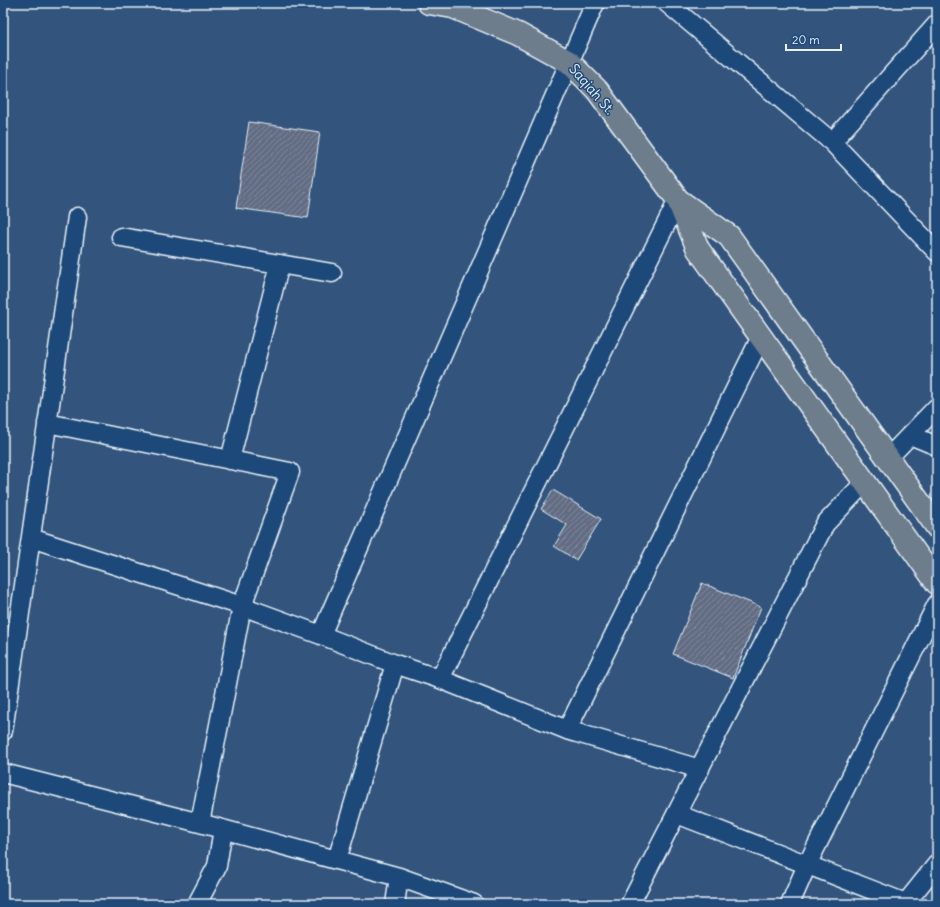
<svg xmlns="http://www.w3.org/2000/svg" width="940" height="907" font-family="Delius,sans-serif">
<style>
.building{fill:url(#building-hatch);stroke:#e8f1f8}
.lines{fill:none;stroke-linecap:round;stroke-linejoin:round}
.street-casing{stroke:#e8f1f8;stroke-width:21}
.primary-casing{stroke:#e8f1f8;stroke-width:25}
.street{stroke:#1f4a7a;stroke-width:18}
.primary{stroke:#6d7d8c;stroke-width:22}
.labels{text-anchor:middle;stroke-width:3;stroke-linejoin:round;paint-order:stroke}
.street-label{font-size:14px;fill:#e8f1f8;stroke:#1f4a7a}
</style>
<defs>
<pattern id="building-hatch" width="6" height="6" patternUnits="userSpaceOnUse"><rect width="6" height="6" fill="#626c83"/><path d="M-1 1l2-2M0 6l6-6M5 7l2-2" fill="none" stroke="#80899b"/></pattern>
</defs>
<rect width="100%" height="100%" fill="#33547d"/>
<filter id="ink" filterUnits="userSpaceOnUse"><feTurbulence type="fractalNoise" baseFrequency=".025" numOctaves="2"/><feDisplacementMap in="SourceGraphic" scale="8" xChannelSelector="R" yChannelSelector="G"/><feConvolveMatrix kernelMatrix="1 2 1 2 8 2 1 2 1" color-interpolation-filters="sRGB"/></filter>
<g filter="url(#ink)">
<!-- building -->
<path class="building" d="M 249,122 L 320,132 L 308,218 L 236,208 Z
M 553,490 L 601,519 L 576,560 L 554,546 L 567,525 L 541,509 Z
M 702,583 L 761,607 L 733,678 L 673,654 Z"/>
<g class="lines">
<defs>
<path id="street" d="M 667,3 L 832,142 L 937,252
M 832,142 L 937,24
M 121,237 L 332,273
M 47,423 L 290,472 L 242,606 L 200,823
M 910,435 L 937,446
M 888,458 L 937,407
M 230,460 L 280,264
M 31,538 L 242,606 L 321,635 L 395,664 L 440,679 L 567,730 L 700,769
M 321,635 L 595,3
M 440,679 L 678,200
M 567,730 L 761,337
M 3,731 L 77,217
M 3,773 L 200,823 L 399,877 L 474,904
M 677,814 L 908,904
M 337,860 L 395,664
M 197,904 L 217,866 L 223,829
M 395,904 L 399,877
M 630,904 L 825,524 L 865,482
M 790,904 L 807,865 L 937,604
M 905,904 L 937,864"/>
<path id="primary" d="M 429,3 L 453,7 L 518,34 L 569,62 L 597,90 L 678,200 L 698,249 L 937,583
M 678,200 L 729,236 L 937,527"/>
</defs>
<!-- street casing -->
<use href="#street" class="street-casing"/>
<!-- primary casing -->
<use href="#primary" class="primary-casing"/>
<!-- street -->
<use href="#street" class="street"/>
<!-- primary -->
<use href="#primary" class="primary"/>
</g>
</g>
<g class="labels">
<!-- street labels -->
<g class="street-label">
<text transform="translate(592 89) rotate(49)" y="5">Saqiah St.</text>
</g>
</g>
<!-- margin -->
<rect width="940" height="907" fill="none" stroke="#1f4a7a" stroke-width="16"/>
<rect x="8" y="8" width="924" height="891" fill="none" stroke="#e8f1f8" stroke-width="1.5" filter="url(#ink)"/>
<!-- scale -->
<path d="M786 44v6h55v-6" fill="none" stroke="#e8f1f8" stroke-width="2"/>
<text x="792" y="44" font-size="12" fill="#e8f1f8" stroke="#1f4a7a" stroke-width="3" paint-order="stroke">20 m</text>
</svg>
